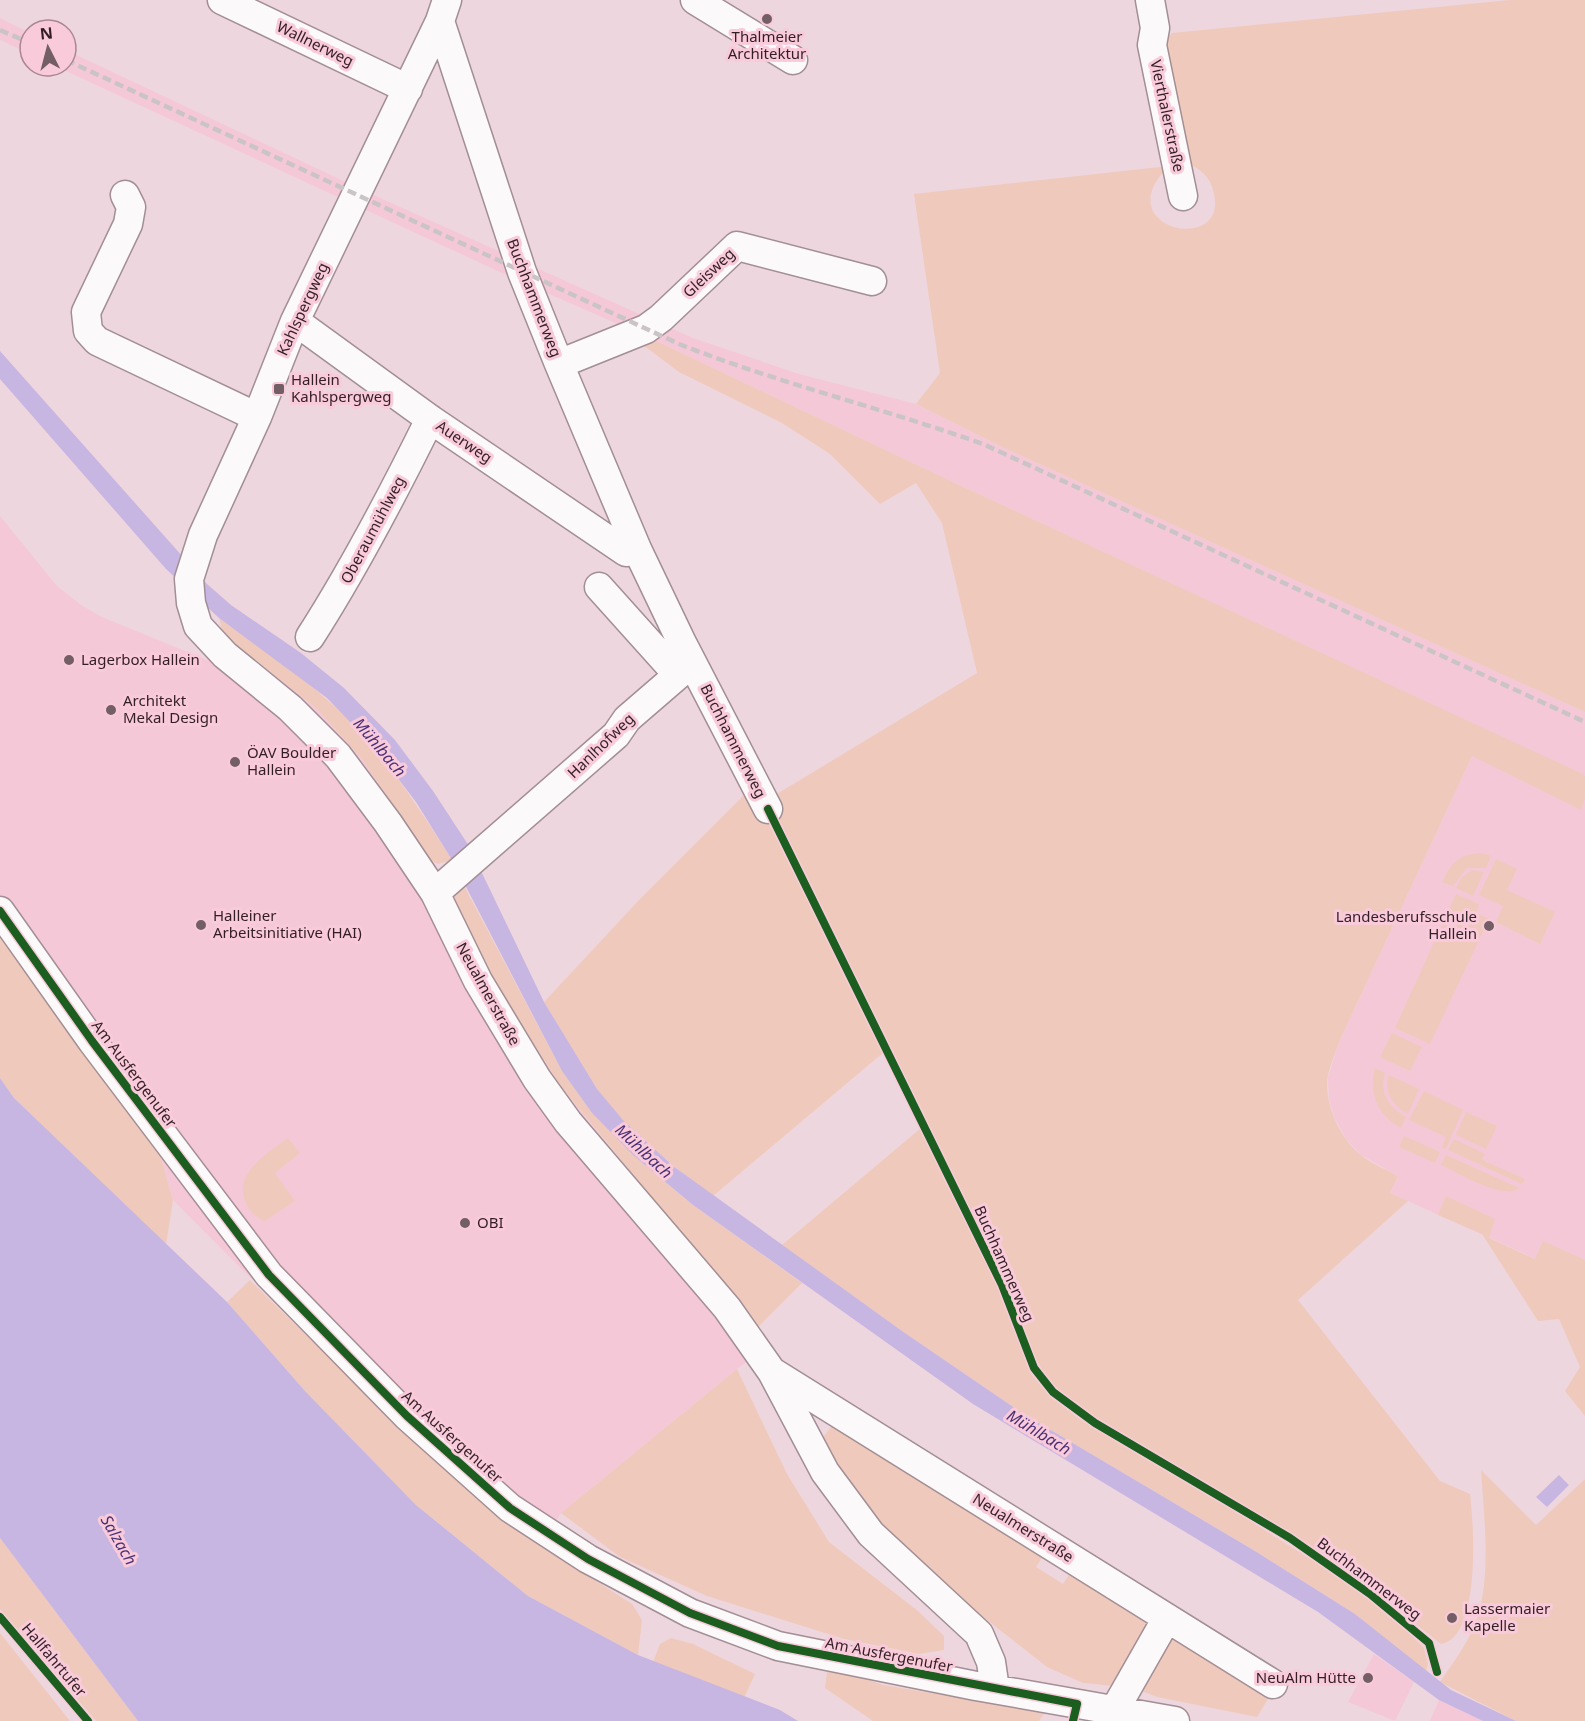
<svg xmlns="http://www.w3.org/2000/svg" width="1585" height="1721" font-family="'Noto Sans',sans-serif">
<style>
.built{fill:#f5c8d7}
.green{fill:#efcabc}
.water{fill:#c8b6e2}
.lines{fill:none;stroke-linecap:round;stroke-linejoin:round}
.minor-casing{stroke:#a28e95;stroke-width:31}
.minor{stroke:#fcf9fa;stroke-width:28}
.rail{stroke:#cbc4c6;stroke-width:4.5;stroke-dasharray:9 4.5;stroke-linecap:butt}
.cycleway-casing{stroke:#f9cbda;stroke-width:11}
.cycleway{stroke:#1b5e20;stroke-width:8}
.poi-dot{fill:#745e66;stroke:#f9cbda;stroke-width:2}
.labels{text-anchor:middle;stroke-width:6;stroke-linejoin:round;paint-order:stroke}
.poi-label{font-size:15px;fill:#331e25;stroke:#f9cbda;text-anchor:start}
.street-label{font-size:15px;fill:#331e25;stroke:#f9cbda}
.water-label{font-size:16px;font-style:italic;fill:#482f75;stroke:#f9cbda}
</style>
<rect width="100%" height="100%" fill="#eed6de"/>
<!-- built -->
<path class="built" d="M 0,18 L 30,33 L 30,54 L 0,40 Z
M 66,50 L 369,193 L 693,338 L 799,374 L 916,404 L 1002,447 L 1585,712 L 1585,776 L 955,483 L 652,339 L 515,279 L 55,66 L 66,66 Z
M 0,516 L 57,586 L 81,605 L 102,617 L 207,660 L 231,640 L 316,708 L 362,759 L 454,897 L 456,908 L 502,993 L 559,1084 L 770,1345 L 737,1369 L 561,1513 L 541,1546 L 470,1492 L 401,1429 L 173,1200 L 160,1153 L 0,937 Z
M 1472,756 L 1585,798 L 1585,1281 L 1390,1193 L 1398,1176 L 1361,1155 L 1346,1139 L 1334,1117 L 1329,1099 L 1328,1077 L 1340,1040 Z
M 1374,1654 L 1414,1682 L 1395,1721 L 1348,1702 Z
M 1439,1700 L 1483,1721 L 1430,1721 Z"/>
<!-- green -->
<path class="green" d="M 1509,0 L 1585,0 L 1585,712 L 1002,447 L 916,404 L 940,373 L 914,194 L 1169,166 C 1105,228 1228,256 1214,194 C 1211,177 1201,169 1185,162 L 1161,46 L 1172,33 Z
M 652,339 L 955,483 L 1585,775 L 1585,798 L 1581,810 L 1472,756 L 1340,1040 C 1336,1051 1331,1063 1328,1075 C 1323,1102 1340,1139 1361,1155 C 1371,1164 1386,1169 1398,1176 L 1390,1193 L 1408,1201 L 1298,1300 L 1440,1481 L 1470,1494 C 1474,1525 1481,1638 1441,1644 L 1351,1573 L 1295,1535 L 1082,1409 L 1049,1381 L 1034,1356 L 1004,1280 L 767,800 L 977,673 L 942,523 L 916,483 L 880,504 L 830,454 L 782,423 L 679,372 L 643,345 Z
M 219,618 C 255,644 292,668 325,698 C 378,743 415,802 452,860 L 438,864 L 429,860 L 362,759 L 316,708 L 231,640 L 222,630 Z
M 751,788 L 884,1052 L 713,1196 C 671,1165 629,1132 597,1089 C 578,1062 561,1031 544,1002 L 639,900 Z
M 1482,853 L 1491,856 L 1486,868 L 1467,868 L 1453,886 L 1442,882 C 1452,862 1459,854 1482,853 Z
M 1496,859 L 1517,869 L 1507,890 L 1555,912 L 1540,944 L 1496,922 L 1503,906 L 1479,895 Z
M 1473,870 L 1484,872 L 1473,896 L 1456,888 L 1462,877 Z
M 463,884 L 562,1071 L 592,1113 L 633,1155 L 693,1205 L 802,1283 L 758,1327 L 559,1084 L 502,993 L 456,908 C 453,896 454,891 463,884 Z
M 1456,894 L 1479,904 L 1476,913 L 1489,919 L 1430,1044 L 1395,1028 Z
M 0,937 L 160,1154 L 173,1200 L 166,1245 L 14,1098 L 0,1078 Z
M 1392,1033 L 1422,1047 L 1410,1071 L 1380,1057 Z
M 1375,1068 L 1385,1073 C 1379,1093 1389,1108 1406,1117 L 1401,1128 C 1378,1115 1368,1094 1375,1068 Z
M 1389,1075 L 1419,1089 L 1408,1114 C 1393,1106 1383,1092 1389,1075 Z
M 1424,1091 L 1463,1110 L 1446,1149 L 1442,1147 L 1446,1137 L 1409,1120 Z
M 1466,1112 L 1497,1126 L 1486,1149 L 1456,1135 Z
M 921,1128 L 996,1284 L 1032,1375 L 1049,1395 L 1078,1418 L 1244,1517 L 1342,1579 L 1403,1627 L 1424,1648 L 1428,1664 L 1426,1672 L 1355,1614 L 1255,1551 L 1022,1413 L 902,1331 L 782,1245 Z
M 1404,1136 L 1440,1152 L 1435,1163 L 1399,1147 Z
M 288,1138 L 300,1153 L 275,1173 L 295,1201 L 265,1221 C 256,1218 249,1211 245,1201 C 234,1172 268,1153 288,1138 Z
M 1454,1139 L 1485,1154 L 1482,1160 L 1525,1179 L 1522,1184 L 1448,1150 Z
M 1446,1155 L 1519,1188 C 1504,1201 1459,1173 1441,1165 Z
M 1446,1196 L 1495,1219 L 1489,1238 L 1535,1259 L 1543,1241 L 1585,1260 L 1585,1416 L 1565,1391 L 1580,1367 L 1559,1319 L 1538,1321 L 1482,1234 L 1438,1215 Z
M 250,1280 L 401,1429 L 470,1492 L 541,1546 L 632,1604 L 642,1620 L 638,1655 L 528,1596 L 416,1505 L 305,1391 L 227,1302 Z
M 737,1369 L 787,1474 L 829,1542 L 918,1611 L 944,1636 L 944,1650 L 919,1654 L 844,1639 L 707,1596 L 620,1557 L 561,1513 Z
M 834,1423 L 1045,1553 L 1036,1567 L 1063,1584 L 1073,1569 L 1152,1619 L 1115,1686 L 1083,1683 L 1047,1667 L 901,1552 L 858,1501 L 821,1440 Z
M 1481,1470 L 1536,1525 L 1585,1479 L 1585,1721 L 1516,1721 L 1440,1682 C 1450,1667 1462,1651 1470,1635 C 1494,1590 1484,1519 1481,1470 Z
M 0,1538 L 138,1721 L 96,1721 L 0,1609 Z
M 0,1633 L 70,1721 L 0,1721 Z
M 1174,1634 L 1271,1694 L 1257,1717 L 1157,1697 L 1139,1690 Z
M 671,1638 L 693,1644 L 755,1674 L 744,1698 L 653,1662 L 660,1644 Z
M 827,1672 L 857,1676 L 883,1685 L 1045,1712 L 1039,1721 L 873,1721 L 825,1688 Z"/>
<!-- water -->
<path class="water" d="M 0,351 L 207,584 L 231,605 L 301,653 L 344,688 L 395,740 L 433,791 L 469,846 L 544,1002 L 597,1089 L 623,1120 L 673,1166 L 902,1331 L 1022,1413 L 1255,1551 L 1355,1614 L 1451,1690 L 1516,1721 L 1483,1721 L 1439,1700 L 1318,1612 L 973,1404 L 693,1205 L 633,1155 L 592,1113 L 562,1071 L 452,860 L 416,802 L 374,747 L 327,698 L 219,618 L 166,569 L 0,379 Z
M 0,1078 L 14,1098 L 227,1302 L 305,1391 L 416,1505 L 528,1596 L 638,1655 L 780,1710 L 798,1721 L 138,1721 L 0,1538 Z
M 1559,1475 L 1569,1485 L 1547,1507 L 1536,1497 Z"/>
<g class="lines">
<defs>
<path id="minor" d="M 222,0 L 408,89
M 447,0 L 440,21 L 295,321 L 257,417 L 203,535 L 189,579 L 191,603 L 198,626 L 225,655 L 290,708 L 338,756 L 388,823 L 435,893 L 478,981 L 537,1079 L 568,1122 L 727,1308 L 772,1372 L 825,1472 L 871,1534 L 979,1634 L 991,1662 L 995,1689
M 695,0 L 793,60
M 1150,0 L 1155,28 L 1152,45 L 1183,196
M 440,21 L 522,272 L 559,364 L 637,549 L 682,643 L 768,809
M 125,195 L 131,207 L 128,224 L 86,312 L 88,331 L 97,341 L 257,417
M 295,321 L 430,419 L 626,552 L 637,549
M 559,364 L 646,329 L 661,318 L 737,246 L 872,281
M 310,637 C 355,567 393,494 430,419
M 435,893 L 616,735 L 627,719 L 678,675 L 599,587
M 0,911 L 92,1041 L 269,1275 L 407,1416 L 510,1508 L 588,1559 L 690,1613 L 778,1646 L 976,1686 L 1175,1721
M 774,1373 L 1273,1684
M 1114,1711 L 1167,1618"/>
</defs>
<!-- minor casing -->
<use href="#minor" class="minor-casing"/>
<!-- minor -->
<use href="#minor" class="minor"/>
<!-- rail -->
<path class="rail" d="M 0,30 L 30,43
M 66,60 L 679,344 C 778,383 882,408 983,444 L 1585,722"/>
<defs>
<path id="cycleway" d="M 768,809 L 1002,1285 L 1034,1368 L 1053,1392 L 1095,1423 L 1290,1538 L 1370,1594 L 1429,1643 L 1437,1672
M 0,911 L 92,1041 L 269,1275 L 407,1416 L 510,1508 L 588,1559 L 690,1613 L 778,1646 L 1077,1704 L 1073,1721
M 0,1617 L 88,1721"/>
</defs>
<!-- cycleway casing -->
<use href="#cycleway" class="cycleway-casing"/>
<!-- cycleway -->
<use href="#cycleway" class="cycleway"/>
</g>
<!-- markers -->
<g class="poi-dot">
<circle cx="767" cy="19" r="6"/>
<rect x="273" y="383" width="12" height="12" rx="3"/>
<circle cx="69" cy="660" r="6"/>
<circle cx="111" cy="710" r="6"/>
<circle cx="235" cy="762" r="6"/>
<circle cx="201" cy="925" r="6"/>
<circle cx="1489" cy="926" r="6"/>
<circle cx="465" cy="1223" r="6"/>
<circle cx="1452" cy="1618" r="6"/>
<circle cx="1368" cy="1678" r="6"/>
</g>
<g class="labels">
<!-- poi labels -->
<g class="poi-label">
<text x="767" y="42" text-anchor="middle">Thalmeier<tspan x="767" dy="17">Architektur</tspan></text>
<text x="291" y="385">Hallein<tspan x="291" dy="17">Kahlspergweg</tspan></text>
<text x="81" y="665">Lagerbox Hallein</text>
<text x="123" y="706">Architekt<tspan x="123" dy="17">Mekal Design</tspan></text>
<text x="247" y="758">ÖAV Boulder<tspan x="247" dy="17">Hallein</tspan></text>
<text x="213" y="921">Halleiner<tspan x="213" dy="17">Arbeitsinitiative (HAI)</tspan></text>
<text x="1477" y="922" text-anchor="end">Landesberufsschule<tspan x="1477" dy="17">Hallein</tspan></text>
<text x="477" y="1228">OBI</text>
<text x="1464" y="1614">Lassermaier<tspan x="1464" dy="17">Kapelle</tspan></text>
<text x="1356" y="1683" text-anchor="end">NeuAlm Hütte</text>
</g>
<!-- street labels -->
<g class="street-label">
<text transform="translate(315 44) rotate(26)" y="5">Wallnerweg</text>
<text transform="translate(1167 116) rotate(78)" y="5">Vierthalerstraße</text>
<text transform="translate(709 273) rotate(-43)" y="5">Gleisweg</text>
<text transform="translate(534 298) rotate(69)" y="5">Buchhammerweg</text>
<text transform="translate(303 309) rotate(-65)" y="5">Kahlspergweg</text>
<text transform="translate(464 442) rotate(34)" y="5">Auerweg</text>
<text transform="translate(373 530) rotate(-62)" y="5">Oberaumühlweg</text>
<text transform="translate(733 741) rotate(63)" y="5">Buchhammerweg</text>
<text transform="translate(601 746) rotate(-44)" y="5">Hanlhofweg</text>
<text transform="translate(488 994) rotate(61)" y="5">Neualmerstraße</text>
<text transform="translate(134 1074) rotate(53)" y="5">Am Ausfergenufer</text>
<text transform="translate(1004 1264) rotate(66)" y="5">Buchhammerweg</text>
<text transform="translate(452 1437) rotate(42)" y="5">Am Ausfergenufer</text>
<text transform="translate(1023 1528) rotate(32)" y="5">Neualmerstraße</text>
<text transform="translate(1369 1579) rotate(37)" y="5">Buchhammerweg</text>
<text transform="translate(889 1655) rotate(11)" y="5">Am Ausfergenufer</text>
<text transform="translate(54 1660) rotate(50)" y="5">Hallfahrtufer</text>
</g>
<!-- water labels -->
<g class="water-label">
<text transform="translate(380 747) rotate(50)" y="6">Mühlbach</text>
<text transform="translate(644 1151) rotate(43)" y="6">Mühlbach</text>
<text transform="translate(1039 1432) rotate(31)" y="6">Mühlbach</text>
<text transform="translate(119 1540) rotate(60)" y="6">Salzach</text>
</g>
</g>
<!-- north arrow -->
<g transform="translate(48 48) rotate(354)"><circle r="28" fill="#f9cbda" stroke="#aa8692" stroke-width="1.5"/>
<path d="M0-4.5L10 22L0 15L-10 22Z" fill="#745e66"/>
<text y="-9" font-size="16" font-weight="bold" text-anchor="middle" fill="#331e25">N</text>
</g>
</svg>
